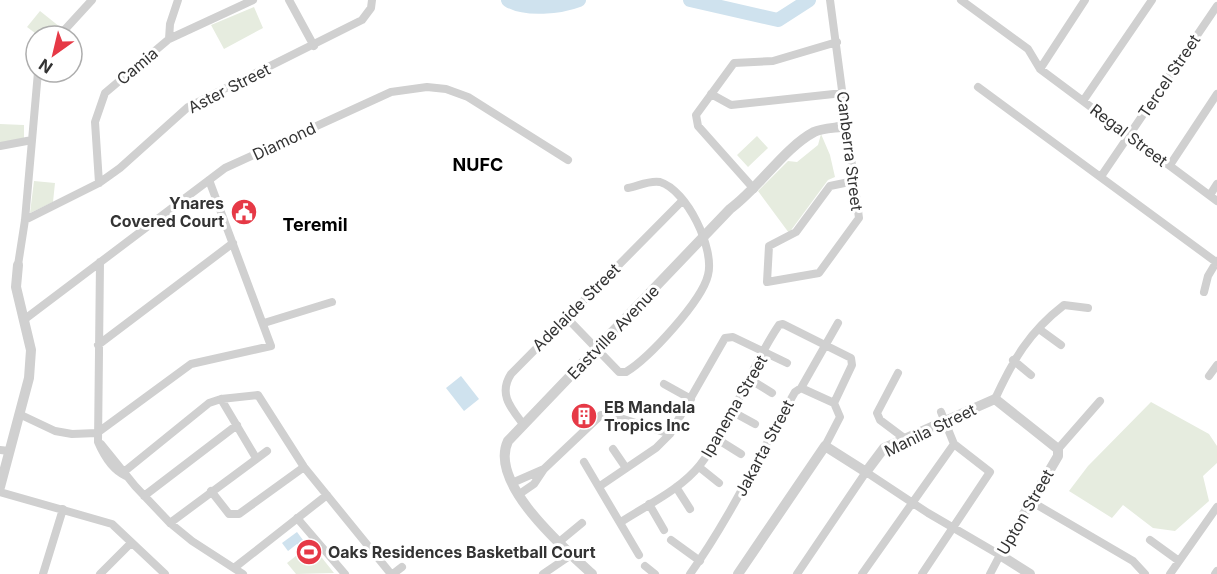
<svg xmlns="http://www.w3.org/2000/svg" width="1217" height="574" font-family="Inter,sans-serif">
<style>
.green{fill:#e6ecdf}
.water{fill:#cfe2ee}
.lines{fill:none;stroke-linecap:round;stroke-linejoin:round}
.river{stroke:#cfe2ee;stroke-width:14}
.minor{stroke:#d0d0d0;stroke-width:8}
.tertiary{stroke:#d0d0d0;stroke-width:10}
.labels{text-anchor:middle;stroke-width:6;stroke-linejoin:round;paint-order:stroke}
.street-label{font-size:16px;fill:#333;stroke:#fff}
.poi-label{font-size:16px;font-weight:bold;fill:#333;stroke:#fff;text-anchor:start}
.neighbourhood-label{font-size:18px;font-weight:bold;fill:#000;stroke:#fff}
</style>
<rect width="100%" height="100%" fill="#fff"/>
<!-- green -->
<path class="green" d="M 254,7 L 263,28 L 224,49 L 211,25 Z
M 40,11 L 60,27 L 54,36 L 39,36 L 27,27 Z
M 0,124 L 24,125 L 24,139 L 0,143 Z
M 821,134 L 830,155 L 835,177 L 828,180 L 789,233 L 758,191 L 788,161 L 797,162 L 818,145 Z
M 757,136 L 768,148 L 748,167 L 737,155 Z
M 34,181 L 55,183 L 53,202 L 30,213 Z
M 1151,402 L 1209,434 L 1217,446 L 1217,463 L 1203,476 L 1209,501 L 1175,531 L 1153,528 L 1123,505 L 1112,518 L 1069,491 L 1088,466 Z
M 311,544 L 334,573 L 296,574 L 287,563 Z"/>
<!-- water -->
<path class="water" d="M 461,376 L 479,399 L 464,411 L 446,388 Z
M 297,532 L 306,544 L 301,548 L 297,544 L 288,551 L 282,543 Z"/>
<g class="lines">
<!-- river -->
<path class="river" d="M 508,0 C 525,11 561,7 579,0
M 690,0 L 778,20 L 809,0"/>
<!-- minor -->
<path class="minor" d="M 289,0 L 314,46
M 830,0 L 859,218 L 819,273 L 767,282 L 769,246 L 796,232 L 830,186 L 854,181
M 961,0 L 1028,49 L 1040,69 L 1217,201
M 59,36 L 92,0
M 169,39 L 170,24 L 178,0
M 1040,69 L 1085,0
M 978,87 L 1216,262
M 711,94 L 731,105 L 843,93
M 1083,101 L 1152,0
M 0,146 L 32,140
M 1170,165 L 1217,94
M 1102,175 L 1217,6
M 99,183 L 95,122 L 105,93 L 169,39 L 253,0
M 754,189 L 698,126 L 696,115 L 734,63 L 773,61 L 837,42
M 1210,195 L 1217,184
M 25,220 L 99,183 L 120,168 L 188,107 L 362,20 L 371,8 L 372,0
M 100,262 L 98,442 C 104,456 112,470 126,476
M 18,265 L 25,220 L 38,72
M 1204,292 L 1208,276 L 1217,261
M 566,317 L 619,372 L 626,372 C 649,358 702,301 708,275 C 715,249 687,190 660,182 C 650,180 638,186 628,188
M 25,319 L 225,168 L 391,92 L 427,87 L 446,89 L 468,97 L 568,160
M 264,323 L 332,302
M 1039,329 L 1061,345
M 98,345 L 233,243
M 1013,360 L 1031,375
M 898,373 L 877,413 L 880,420 L 904,438
M 1209,376 L 1217,365
M 751,380 L 772,393
M 664,384 L 691,399
M 801,388 L 834,403
M 221,399 L 256,458
M 995,399 C 1013,360 1029,332 1064,305 L 1088,308
M 733,412 L 755,424
M 19,414 L 55,431 L 72,434 L 97,433 L 191,364 L 271,346 L 209,180
M 523,424 C 511,408 498,394 511,374 L 682,201
M 717,439 L 741,454
M 101,444 L 135,486 L 170,523 L 192,541 L 243,574
M 825,446 L 840,417 L 834,403
M 613,449 L 626,468
M 1058,449 L 1100,401
M 0,450 L 9,451
M 584,462 L 639,555
M 699,467 L 719,483
M 125,471 L 209,403 L 221,399 L 258,395 L 304,467 L 391,574
M 512,483 L 544,469
M 600,486 L 656,448 L 670,434 L 725,338 L 733,337 L 787,363
M 676,487 L 690,509
M 211,491 L 229,514 L 239,514 L 304,467
M 0,492 L 112,524 L 165,574
M 518,495 L 534,484 L 544,469 L 601,415 L 611,415 L 670,434
M 144,496 L 237,425
M 1032,502 L 1133,561 L 1145,574
M 649,504 L 664,530
M 297,518 L 345,574
M 621,522 C 647,505 680,490 700,465 C 733,422 749,369 779,325 L 783,324 L 851,358 L 852,365 L 834,403
M 170,523 L 267,451
M 671,540 L 700,561
M 1150,540 L 1179,561
M 559,542 L 582,523
M 645,566 L 655,574
M 234,568 L 327,495
M 43,574 L 63,509
M 100,574 L 131,543
M 393,574 L 402,567
M 543,574 L 571,555
M 690,574 C 731,517 760,453 795,392 L 801,388 L 838,323
M 797,574 L 866,472 L 928,513 L 1000,555 L 990,574
M 862,574 L 954,444
M 922,574 L 990,472 L 954,444 L 941,412
M 1170,574 L 1217,507
M 1215,574 L 1217,571"/>
<!-- tertiary -->
<path class="tertiary" d="M 0,487 L 29,378 L 31,350 L 16,287 L 18,265
M 592,574 C 564,548 488,483 508,441 L 730,209 C 759,188 784,148 814,132 C 822,128 836,128 846,126
M 738,574 L 825,446 L 866,472 L 884,448 L 995,399 L 1058,449 L 1058,456 L 1000,555 L 1030,574"/>
</g>
<!-- icons -->
<defs>
<symbol id="civic-disc" viewBox="-11 -11 22 22"><circle r="9.5" fill="#e63946" stroke="#fff"/><path d="M-.6-6.5H3V-4.5H.6V-3L4-1V1h2V6H-6V1h2V-1L-.6-3ZM-1.2 2.5V6h2.4V2.5Z" fill="#fff"/></symbol>
<symbol id="building-disc" viewBox="-11 -11 22 22"><circle r="9.5" fill="#e63946" stroke="#fff"/><path d="M-4-6H4V6H1V3H-1V6H-4ZM-2.5-4.3h1.7v1.8h-1.7ZM.8-4.3h1.7v1.8H.8ZM-2.5-1h1.7V.8h-1.7ZM.8-1h1.7V.8H.8Z" fill="#fff"/></symbol>
<symbol id="stadium-disc" viewBox="-11 -11 22 22"><circle r="9.5" fill="#e63946" stroke="#fff"/><path d="M0-5a6.5 5 0 1 0 0 10a6.5 5 0 1 0 0-10ZM-3.5-1.8h7v3.6h-7Z" fill="#fff"/></symbol>
</defs>
<g fill-rule="evenodd">
<use href="#civic-disc" x="229" y="197" width="30" height="30"/>
<use href="#building-disc" x="569" y="401" width="30" height="30"/>
<use href="#stadium-disc" x="294" y="537" width="30" height="30"/>
</g>
<g class="labels">
<!-- street labels -->
<g class="street-label">
<text transform="translate(137 66) rotate(-40)" y="6">Camia</text>
<text transform="translate(1169 76) rotate(-56)" y="6">Tercel Street</text>
<text transform="translate(229 88) rotate(-27)" y="6">Aster Street</text>
<text transform="translate(1129 135) rotate(37)" y="6">Regal Street</text>
<text transform="translate(284 141) rotate(-25)" y="6">Diamond</text>
<text transform="translate(850 151) rotate(83)" y="6">Canberra Street</text>
<text transform="translate(576 307) rotate(-45)" y="6">Adelaide Street</text>
<text transform="translate(613 332) rotate(-46)" y="6">Eastville Avenue</text>
<text transform="translate(734 406) rotate(-60)" y="6">Ipanema Street</text>
<text transform="translate(930 430) rotate(-26)" y="6">Manila Street</text>
<text transform="translate(764 448) rotate(-62)" y="6">Jakarta Street</text>
<text transform="translate(1025 512) rotate(-60)" y="6">Upton Street</text>
</g>
<!-- poi labels -->
<g class="poi-label">
<text x="224" y="209" text-anchor="end">Ynares<tspan x="224" dy="18">Covered Court</tspan></text>
<text x="604" y="413">EB Mandala<tspan x="604" dy="18">Tropics Inc</tspan></text>
<text x="328" y="558">Oaks Residences Basketball Court</text>
</g>
<!-- neighbourhood labels -->
<g class="neighbourhood-label">
<text x="478" y="171">NUFC</text>
<text x="315" y="231">Teremil</text>
</g>
</g>
<!-- north arrow -->
<g transform="translate(54 54) rotate(214)"><circle r="28" fill="#ffffff" stroke="#adadad" stroke-width="1.5"/>
<path d="M0-4.5L10 22L0 15L-10 22Z" fill="#e63946"/>
<text y="-9" font-size="16" font-weight="bold" text-anchor="middle" fill="#333333">N</text>
</g>
</svg>
